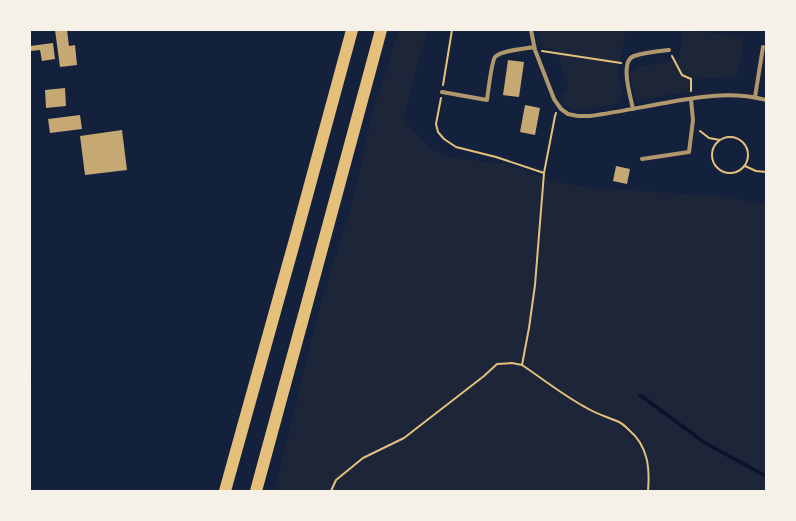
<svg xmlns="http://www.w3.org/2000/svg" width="796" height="521" font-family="Inter,sans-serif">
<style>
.green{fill:#1d2539}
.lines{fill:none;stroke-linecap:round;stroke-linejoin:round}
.stream{stroke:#0b132b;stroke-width:3.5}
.building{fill:#c6a872}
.path{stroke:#e5c07b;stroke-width:2}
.minor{stroke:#b1986c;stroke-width:4}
.motorway{stroke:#e5c07b;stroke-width:12}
</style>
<rect width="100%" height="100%" fill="#14213d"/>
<!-- green -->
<path class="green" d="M 399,30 L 427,30 L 403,119 L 429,147 L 446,157 L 505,164 L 557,182 L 594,188 L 717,196 L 766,204 L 766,491 L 275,491 L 320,306 L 351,208 L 373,111 Z
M 539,30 L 626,30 L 618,72 L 622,95 L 617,104 L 577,110 L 565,105 L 559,97 L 569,90 L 556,49 L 542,48 Z
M 683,30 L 691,30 L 744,38 L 737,77 L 692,79 L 686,92 L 639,100 L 635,97 L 630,74 L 637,67 L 679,60 Z"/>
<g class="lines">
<!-- stream -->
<path class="stream" d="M 30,376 L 31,376
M 640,395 L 705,443 L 766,476"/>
</g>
<!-- building -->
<path class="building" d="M 55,30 L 67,30 L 69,46 L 75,45 L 77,65 L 60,67 Z
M 53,43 L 55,59 L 42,61 L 40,50 L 31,51 L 30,46 Z
M 508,60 L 524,62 L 519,97 L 503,95 Z
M 65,88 L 66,106 L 46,108 L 45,90 Z
M 525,105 L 540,108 L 535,135 L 520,132 Z
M 80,115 L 82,129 L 50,133 L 48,119 Z
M 122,130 L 127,170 L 85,175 L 80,136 Z
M 616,166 L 630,169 L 627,184 L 613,181 Z"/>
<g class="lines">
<!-- path -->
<path class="path" d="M 542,51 L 621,63
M 672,56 L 682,75 L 691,79 L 691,91
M 443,85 L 452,30
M 441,98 L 436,124 L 438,132 L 444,139 L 456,147 L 496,157 L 544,173
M 700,131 L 709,138 L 720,140
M712 155a18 18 0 1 1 36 0a18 18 0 1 1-36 0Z
M 745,166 L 756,171 L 766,172
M 522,365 L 529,328 L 535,285 L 544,173 L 555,116 L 556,113
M 331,491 L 336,480 L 363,458 L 404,438 L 484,376 L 497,364 L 512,363 L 522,365 C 543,379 563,395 585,407 C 596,414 608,417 619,422 C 623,424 626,427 629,430 C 648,446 650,468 648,491"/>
<!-- minor -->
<path class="minor" d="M 531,30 L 535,50 L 554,99 L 561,109 L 568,114 L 578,116 L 590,116 C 611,113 632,109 654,105 C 691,98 729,90 766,100
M 442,92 L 487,100 C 488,92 492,61 495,57 C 501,50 525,49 534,47
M 755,97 L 763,47
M 633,109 C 631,98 619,61 634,56 C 643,53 659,51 669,50
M 642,159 L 689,152 L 693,120 L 691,99"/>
<!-- motorway -->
<path class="motorway" d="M 225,491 L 296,236 L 352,30
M 256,491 L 314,278 L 381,30"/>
</g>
<!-- border -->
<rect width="796" height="521" fill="none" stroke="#f6f1e7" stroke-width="62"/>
</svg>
